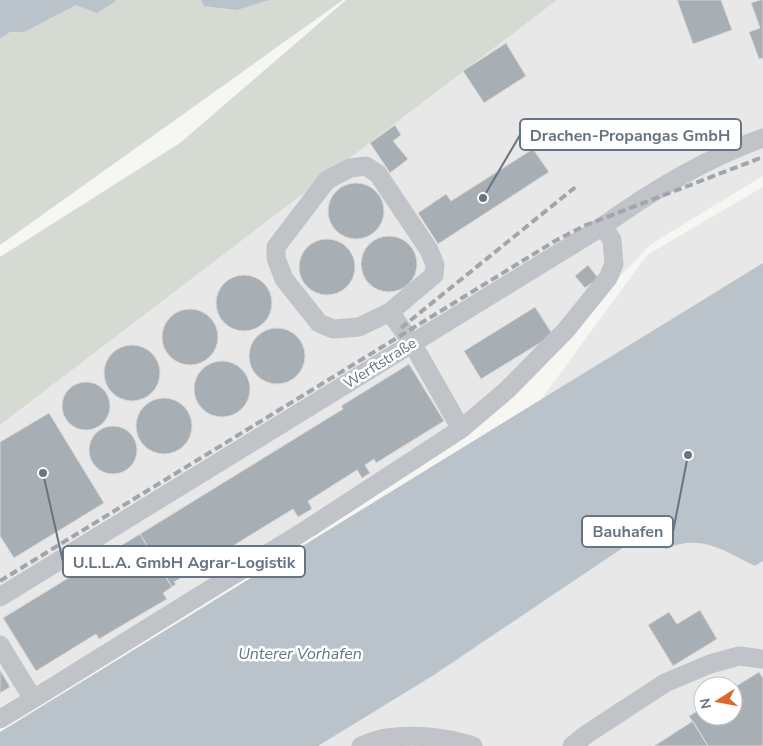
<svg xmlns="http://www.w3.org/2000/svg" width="763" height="746" font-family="'Nunito Sans',sans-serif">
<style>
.built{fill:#e7e8e7;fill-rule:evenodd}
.green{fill:#d5dbd3}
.water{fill:#bac3c9}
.building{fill:#a7aeb4;stroke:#d8d8d6}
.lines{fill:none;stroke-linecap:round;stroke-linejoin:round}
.minor{stroke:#c0c3c7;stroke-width:19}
.rail{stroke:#a1a6ac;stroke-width:4;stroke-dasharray:8 4;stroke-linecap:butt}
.labels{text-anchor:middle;stroke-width:5;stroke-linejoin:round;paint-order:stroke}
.street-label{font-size:15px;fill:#677483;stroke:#fff}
.water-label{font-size:16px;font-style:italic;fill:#63757f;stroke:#fff}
.leader{fill:none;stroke:#677483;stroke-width:2}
.callout-dot{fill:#677483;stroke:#fff;stroke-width:2}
.callout{fill:#fff;stroke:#677483;stroke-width:2}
.callout-label{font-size:16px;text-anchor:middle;font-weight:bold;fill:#677483}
</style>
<rect width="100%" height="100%" fill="#f6f6f3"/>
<!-- built -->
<path class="built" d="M 557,0 L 763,0 L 763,176 L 651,244 L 501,402 L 0,707 L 0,425 Z
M 763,187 L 763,263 L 540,401 L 647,255 Z
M 652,529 L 655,535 L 652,537 L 658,546 L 663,546 L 666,549 L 676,544 L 692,542 L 711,544 L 755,566 L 763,561 L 763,746 L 318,746 L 434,675 ZM 703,686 L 733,686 L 733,716 L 703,716 Z"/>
<!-- green -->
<path class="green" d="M 0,0 L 343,0 L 0,245 Z
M 346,0 L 557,0 L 0,425 L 0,257 L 180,143 Z"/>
<!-- water -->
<path class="water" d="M 0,0 L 115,0 L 116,1 L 97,13 L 76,5 L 24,32 L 10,32 L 0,38 Z
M 201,0 L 269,0 L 237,10 L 204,6 Z
M 763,263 L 763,561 L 755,566 C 724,551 701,533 666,549 L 663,546 L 658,546 L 652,537 L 655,535 L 651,529 L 434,675 L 318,746 L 0,746 L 0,732 Z"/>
<!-- building -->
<path class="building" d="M 677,0 L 721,0 L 732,30 L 693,44 Z
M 760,0 L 763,0 L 763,58 L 759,59 L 749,32 L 760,28 L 751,3 Z
M 506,43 L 526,76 L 484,103 L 463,71 Z
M 395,125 L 401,135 L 393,141 L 408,159 L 390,173 L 370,143 Z
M 533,149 L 549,172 L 438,244 L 418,213 L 446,194 L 451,201 Z
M328 211a28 28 0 1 1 56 0a28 28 0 1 1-56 0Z
M361 264a28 28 0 1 1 56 0a28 28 0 1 1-56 0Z
M299 267a28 28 0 1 1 56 0a28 28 0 1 1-56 0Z
M 588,265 L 598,278 L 585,288 L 575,276 Z
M216 303a28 28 0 1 1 56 0a28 28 0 1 1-56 0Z
M 535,307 L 553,335 L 481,379 L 464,351 Z
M162 337a28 28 0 1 1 56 0a28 28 0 1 1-56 0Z
M249 356a28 28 0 1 1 56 0a28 28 0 1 1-56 0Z
M104 373a28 28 0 1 1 56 0a28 28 0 1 1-56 0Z
M194 389a28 28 0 1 1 56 0a28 28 0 1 1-56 0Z
M 409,364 L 444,421 L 376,463 L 374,459 L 365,465 L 370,473 L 362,478 L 357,470 L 308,501 L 312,509 L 298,517 L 293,509 L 174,582 L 176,584 L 172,587 L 140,534 L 343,409 L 341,406 Z
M62 406a24 24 0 1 1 48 0a24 24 0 1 1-48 0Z
M136 426a28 28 0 1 1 56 0a28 28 0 1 1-56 0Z
M 49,413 L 104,503 L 14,558 L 0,536 L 0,442 Z
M89 450a24 24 0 1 1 48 0a24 24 0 1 1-48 0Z
M 140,534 L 172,587 L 163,593 L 167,599 L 99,639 L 96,634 L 36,671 L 3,618 Z
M 700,610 L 717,639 L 673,666 L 648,625 L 669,612 L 677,624 Z
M 0,670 L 10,687 L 0,693 Z
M 759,672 L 763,678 L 763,746 L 708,746 L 689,716 L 703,708 L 703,716 L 733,716 L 733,688 Z
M 693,721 L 708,746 L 654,746 Z"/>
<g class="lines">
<!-- minor -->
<path class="minor" d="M 390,312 L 359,327 L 333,329 L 319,323 L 284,279 L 276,258 L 276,247 L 327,180 L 350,168 L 366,166 L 378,174 L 429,250 L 435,265 L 434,275 L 390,312 L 412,343 L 461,429
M 0,597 L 603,226 C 653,190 705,159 763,138
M 0,645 L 33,699 L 309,528 L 461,429 L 507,390 L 566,330 L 608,278 L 614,264 L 612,240 L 603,226
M 0,719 L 33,699
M 361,746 C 369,743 378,739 387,738 C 415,734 447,737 473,746
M 572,746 L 587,734 L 665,683 L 710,664 L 739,656 L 763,659"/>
<!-- rail -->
<path class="rail" d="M 401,328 L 578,185
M 0,581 L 555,241 L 586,225 L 763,157"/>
</g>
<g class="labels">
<!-- street labels -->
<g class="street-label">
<text transform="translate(380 363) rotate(-32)" y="5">Werftstraße</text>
</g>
<!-- water labels -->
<g class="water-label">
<text x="300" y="659">Unterer Vorhafen</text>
</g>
</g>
<!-- callouts -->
<path class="leader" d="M483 198L520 135M688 455L673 532M43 473L63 562"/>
<g class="callout-dot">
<circle cx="483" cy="198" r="5"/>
<circle cx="688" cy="455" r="5"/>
<circle cx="43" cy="473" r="5"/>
</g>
<g class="callout">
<rect x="520" y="119" width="221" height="31" rx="5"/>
<rect x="582" y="516" width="91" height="31" rx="5"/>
<rect x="63" y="546" width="242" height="31" rx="5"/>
</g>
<g class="callout-label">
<text x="630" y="141">Drachen-Propangas GmbH</text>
<text x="628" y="537">Bauhafen</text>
<text x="184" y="568">U.L.L.A. GmbH Agrar-Logistik</text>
</g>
<!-- north arrow -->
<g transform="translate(718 701) rotate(259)"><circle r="24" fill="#ffffff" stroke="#c2c7cd"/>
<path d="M0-4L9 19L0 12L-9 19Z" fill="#db682f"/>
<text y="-8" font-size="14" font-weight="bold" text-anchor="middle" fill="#677483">N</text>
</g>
</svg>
